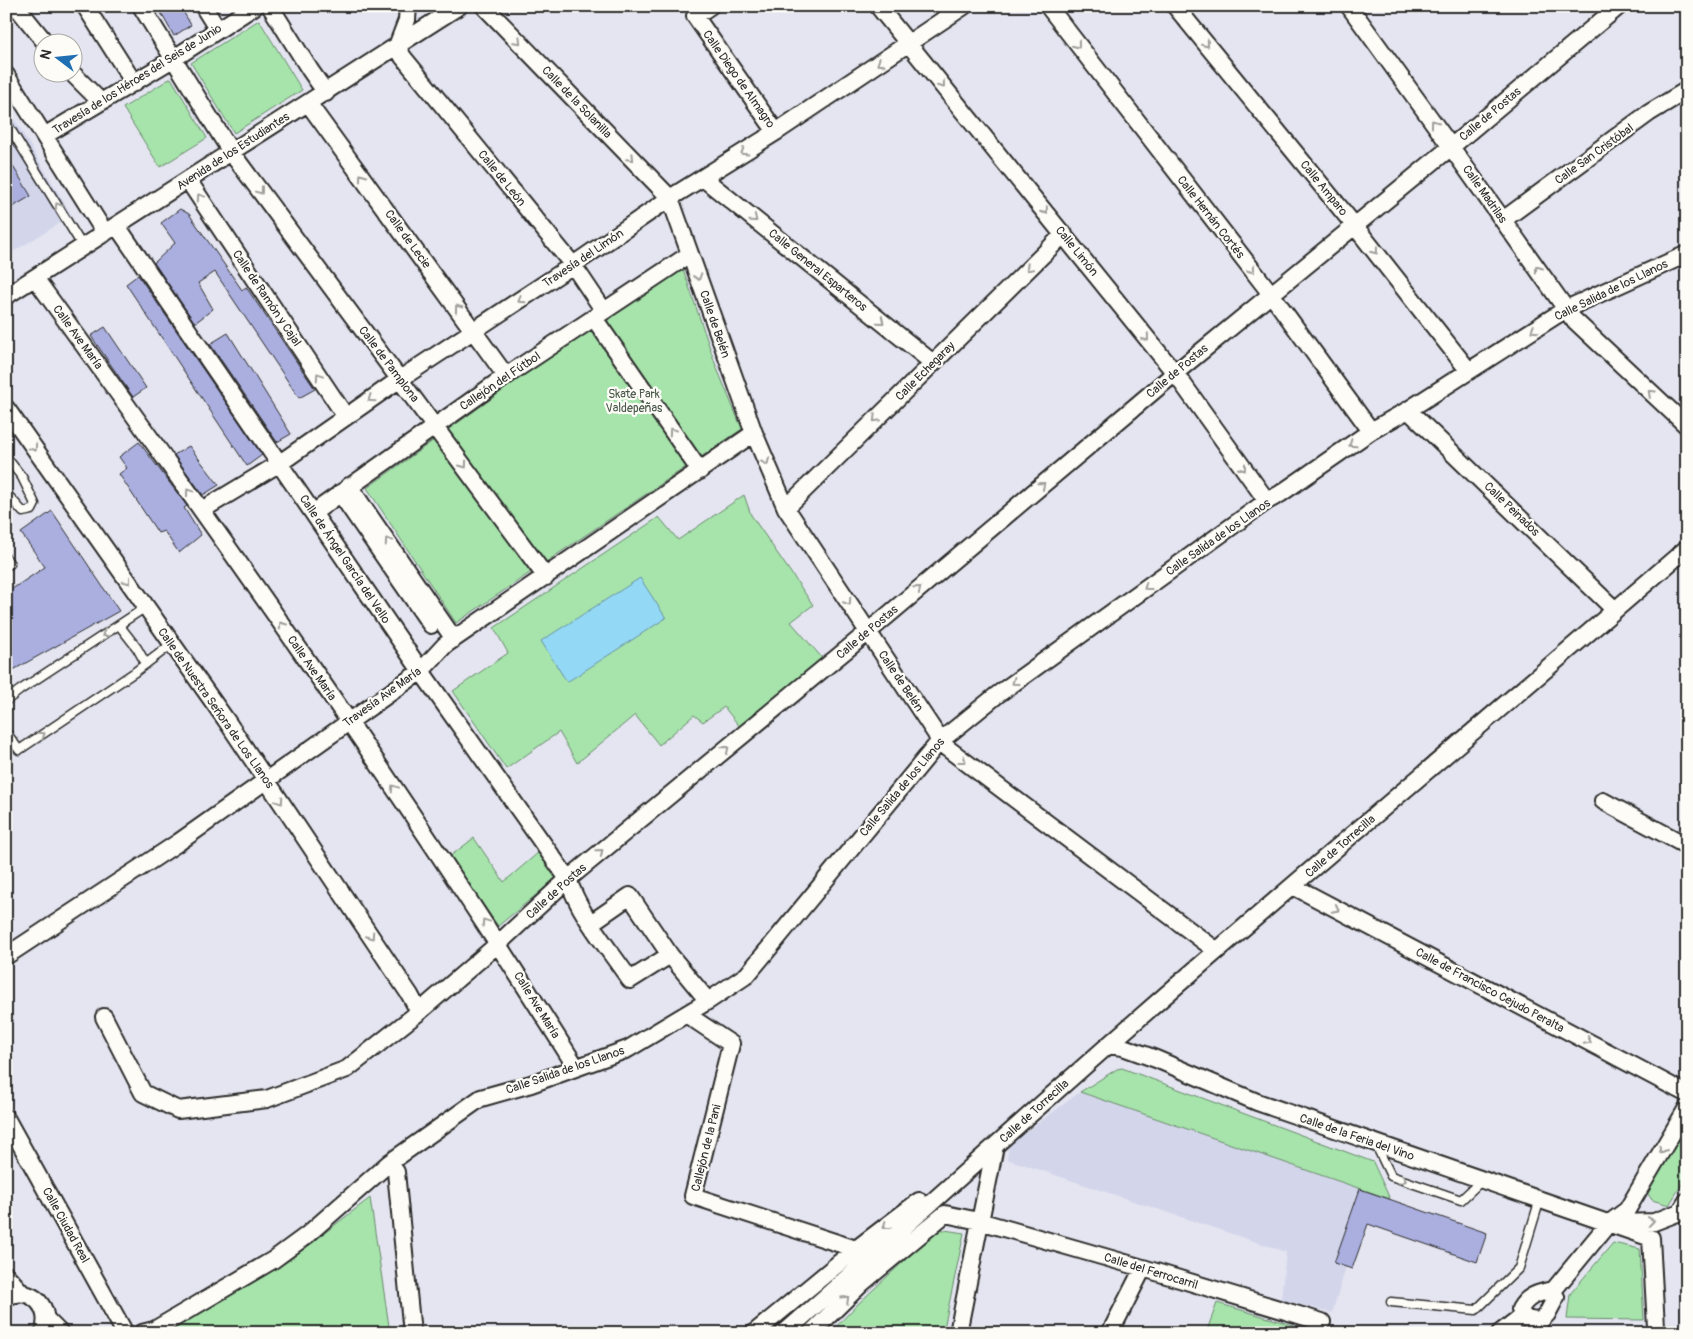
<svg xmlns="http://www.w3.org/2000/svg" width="1693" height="1339" font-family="Pangolin,sans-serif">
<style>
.built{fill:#d3d5eb}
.green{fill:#a6e4ab;stroke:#68886b}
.water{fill:#93d8f5;stroke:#6993a4}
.building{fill:#aaafe0;stroke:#2b2b2b}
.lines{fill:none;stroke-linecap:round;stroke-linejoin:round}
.lane-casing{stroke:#2b2b2b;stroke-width:11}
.street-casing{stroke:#2b2b2b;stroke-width:20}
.lane{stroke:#fdfcf7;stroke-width:8}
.street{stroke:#fdfcf7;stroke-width:16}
.oneway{stroke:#9e9e9b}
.labels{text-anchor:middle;stroke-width:4.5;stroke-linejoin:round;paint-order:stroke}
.street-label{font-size:12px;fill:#2b2b2b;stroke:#fdfcf7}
.park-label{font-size:12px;fill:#4a594b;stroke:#fdfcf7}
</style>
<rect width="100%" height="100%" fill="#e4e5f0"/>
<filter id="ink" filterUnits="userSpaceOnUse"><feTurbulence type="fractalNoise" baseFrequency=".02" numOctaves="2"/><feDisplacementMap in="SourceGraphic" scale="10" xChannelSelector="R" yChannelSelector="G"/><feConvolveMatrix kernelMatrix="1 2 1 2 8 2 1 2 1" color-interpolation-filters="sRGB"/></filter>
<g filter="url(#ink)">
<!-- built -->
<path class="built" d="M 6,105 L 72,216 L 6,256 Z
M 1080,1092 L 1360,1189 L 1334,1263 L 1346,1267 L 1332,1313 L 1281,1299 L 1286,1252 L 1007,1159 L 1009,1145 Z"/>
<!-- green -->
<path class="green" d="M 259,20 L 302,90 L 234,133 L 191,63 Z
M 171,78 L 207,138 L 160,167 L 123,108 Z
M 682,266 L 716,366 L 742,429 L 456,623 L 367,488 L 647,287 Z
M 744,495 L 751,515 L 813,605 L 791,622 L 823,659 L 740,727 L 724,707 L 703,722 L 694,715 L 659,745 L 635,715 L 577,763 L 559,732 L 506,769 L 453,691 L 508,653 L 494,628 L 659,517 L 678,540 Z
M 474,838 L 504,882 L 539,852 L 558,877 L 498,926 L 449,857 Z
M 1122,1068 L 1373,1162 L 1390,1199 L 1080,1092 L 1117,1069 Z
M 1687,1125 L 1687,1176 L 1669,1205 L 1652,1200 L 1646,1191 Z
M 370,1198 L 390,1333 L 158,1333 L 288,1261 Z
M 938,1229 L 964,1233 L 943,1333 L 830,1333 L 858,1304 Z
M 1613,1243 L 1640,1249 L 1644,1320 L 1567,1319 L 1570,1294 Z
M 1217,1303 L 1317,1332 L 1317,1333 L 1206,1333 Z"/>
<!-- water -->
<path class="water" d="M 640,578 L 666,618 L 567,682 L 541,641 Z"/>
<!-- building -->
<path class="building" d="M 157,6 L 180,6 L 191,25 L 174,36 Z
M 6,155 L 31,196 L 6,211 Z
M 180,209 L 189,214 L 242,290 L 246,287 L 315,389 L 299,398 L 215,272 L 198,283 L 213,309 L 195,323 L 154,263 L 175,243 L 161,223 Z
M 138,275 L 262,455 L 247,466 L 126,284 Z
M 105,327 L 146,388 L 133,397 L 91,336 Z
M 228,333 L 291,434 L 277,442 L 210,344 Z
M 139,442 L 187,506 L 184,508 L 201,535 L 179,553 L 164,531 L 158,533 L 119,474 L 127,468 L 119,457 Z
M 189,446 L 219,485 L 203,495 L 174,455 Z
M 52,511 L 119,611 L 6,674 L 6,593 L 45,567 L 21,533 Z
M 1360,1189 L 1487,1233 L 1477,1262 L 1368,1224 L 1352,1269 L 1334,1263 Z"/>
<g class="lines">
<defs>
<path id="lane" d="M 6,122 L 83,247
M 6,457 L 22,477 L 35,504 L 32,510 L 23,512 L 6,493
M 6,558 L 10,564 L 6,566
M 119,625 L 137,648 L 146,664
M 6,701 L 20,690 L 146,607
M 6,732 L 19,750 L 135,672 L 172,644
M 1376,1145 L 1391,1176 L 1461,1200 L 1482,1180
M 1391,1302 L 1476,1310 L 1519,1268 L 1540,1199"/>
<path id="street" d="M 16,6 L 45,42
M 85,6 L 134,83
M 141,6 L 231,152 L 546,577
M 203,6 L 218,30
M 270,6 L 310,70 L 326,93
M 408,6 L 407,20 L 397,46 L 403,57 L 573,265 L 604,311
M 484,6 L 670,198 L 754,433 L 786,508 L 936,734 L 939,742 L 1217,951
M 710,6 L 695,16 L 776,132
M 878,6 L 1175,373 L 1267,501
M 1048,6 L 1271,294 L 1371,431
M 1175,6 L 1354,225 L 1469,371
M 1349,6 L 1451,147 L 1573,319 L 1687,426
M 71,72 L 101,102
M 6,75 L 105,233
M 308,103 L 506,376
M 44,136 L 173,59 L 255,6
M 703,178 L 933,363
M 188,180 L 346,417
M 1503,220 L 1649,113 L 1687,90
M 117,226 L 421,671 L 568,879 C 579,914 609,949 630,980 L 670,955 L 630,896 L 591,923
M 35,278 C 222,536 407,797 576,1067
M 6,296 L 459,6
M 593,319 L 596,321 L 700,471
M 6,408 L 226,720 L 410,995 L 419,1012
M 1408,410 L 1615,610
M 349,486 L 454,639
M 340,493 L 431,625
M 786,508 L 1064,234
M 202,510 L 280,463 L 400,379 L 573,265 L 670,198 L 776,132 L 964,6
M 313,513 L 506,376 L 690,254
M 1603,801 L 1687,846
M 1293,886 L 1687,1094
M 670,955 L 708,1001
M 6,956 L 179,842 L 421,671 L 445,645 L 754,433
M 686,1014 L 731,1044 L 693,1196 L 856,1249
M 104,1017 L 143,1093 L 178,1110 L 267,1099 L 347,1069 L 419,1012 L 499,943 L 568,879 L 868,632 L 1175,373 L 1451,147 L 1619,6
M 1108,1045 L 1123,1047 L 1156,1059 L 1257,1102 L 1651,1238 L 1656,1327
M 6,1118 L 125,1333
M 389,1163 L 396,1172 L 412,1333
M 1620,1223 L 1654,1222 L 1680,1212 L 1687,1201
M 6,1275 L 22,1293
M 1548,1291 L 1552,1292 L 1556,1297 L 1547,1314 L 1540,1321 C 1529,1320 1523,1320 1520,1309 C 1527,1297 1535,1294 1548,1291 Z
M 1552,1292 L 1608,1224 L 1627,1210 L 1687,1108
M 6,1297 C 32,1285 53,1308 43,1333
M 46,1319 L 60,1333
M 142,1333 L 154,1330 L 273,1260 L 307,1235 L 389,1163 L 481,1098 L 531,1084 L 628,1049 L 708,1001 L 747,975 L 939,742 L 997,695 L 1267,501 L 1280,494 L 1371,431 L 1408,410 L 1566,309 L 1687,254
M 754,1333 L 856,1249 L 919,1201
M 784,1333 C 905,1228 1023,1119 1144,1014 C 1324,857 1507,704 1687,548
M 811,1333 L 862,1283 L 945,1214 L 979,1221 L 1143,1268 L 1322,1322
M 958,1333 L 995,1146
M 1110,1333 L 1143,1268
M 1500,1333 L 1522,1316"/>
</defs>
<!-- lane casing -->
<use href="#lane" class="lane-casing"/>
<!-- street casing -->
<use href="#street" class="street-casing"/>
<!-- lane -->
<use href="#lane" class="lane"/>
<!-- street -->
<use href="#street" class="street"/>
</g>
<!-- one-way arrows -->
<defs><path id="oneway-chevron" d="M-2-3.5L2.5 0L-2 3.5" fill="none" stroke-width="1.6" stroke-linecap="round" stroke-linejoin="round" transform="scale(1.25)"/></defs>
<g class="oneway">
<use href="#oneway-chevron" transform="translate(518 41) rotate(46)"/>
<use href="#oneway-chevron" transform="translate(1206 44) rotate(51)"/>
<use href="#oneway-chevron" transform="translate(1077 45) rotate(52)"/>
<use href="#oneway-chevron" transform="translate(880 63) rotate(146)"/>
<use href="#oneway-chevron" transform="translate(942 85) rotate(51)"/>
<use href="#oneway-chevron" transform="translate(1434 123) rotate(-126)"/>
<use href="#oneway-chevron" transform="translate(744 152) rotate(148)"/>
<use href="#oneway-chevron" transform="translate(631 158) rotate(46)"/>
<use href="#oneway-chevron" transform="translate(362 177) rotate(-126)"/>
<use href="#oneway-chevron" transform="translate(260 191) rotate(53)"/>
<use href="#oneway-chevron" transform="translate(200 197) rotate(-124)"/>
<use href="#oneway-chevron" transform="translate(58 206) rotate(-122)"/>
<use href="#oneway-chevron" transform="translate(1045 211) rotate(51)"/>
<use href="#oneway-chevron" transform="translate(754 219) rotate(39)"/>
<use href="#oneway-chevron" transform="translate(1375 251) rotate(52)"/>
<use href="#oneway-chevron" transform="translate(1029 268) rotate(135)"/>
<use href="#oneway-chevron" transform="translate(1538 269) rotate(-125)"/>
<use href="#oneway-chevron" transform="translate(1252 270) rotate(52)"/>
<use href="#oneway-chevron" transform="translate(698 277) rotate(71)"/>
<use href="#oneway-chevron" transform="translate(521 300) rotate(146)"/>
<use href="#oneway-chevron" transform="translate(458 308) rotate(-126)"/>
<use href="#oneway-chevron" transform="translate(881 321) rotate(39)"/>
<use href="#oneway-chevron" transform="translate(1534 330) rotate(147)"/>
<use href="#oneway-chevron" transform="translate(1146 338) rotate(51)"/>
<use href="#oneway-chevron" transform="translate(319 376) rotate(-124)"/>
<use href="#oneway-chevron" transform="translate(1651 393) rotate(-137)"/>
<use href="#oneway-chevron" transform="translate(371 399) rotate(145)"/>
<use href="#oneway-chevron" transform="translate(876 419) rotate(135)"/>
<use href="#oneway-chevron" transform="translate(672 431) rotate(-125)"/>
<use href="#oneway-chevron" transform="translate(1352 444) rotate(145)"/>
<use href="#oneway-chevron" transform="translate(34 448) rotate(55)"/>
<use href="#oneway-chevron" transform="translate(766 462) rotate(67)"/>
<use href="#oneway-chevron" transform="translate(464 465) rotate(54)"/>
<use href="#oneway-chevron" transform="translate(1243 468) rotate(54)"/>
<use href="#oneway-chevron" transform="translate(1042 485) rotate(-40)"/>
<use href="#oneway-chevron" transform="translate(189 492) rotate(-126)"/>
<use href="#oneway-chevron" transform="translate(388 541) rotate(-124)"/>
<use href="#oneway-chevron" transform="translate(128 581) rotate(55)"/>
<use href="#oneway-chevron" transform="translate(1147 587) rotate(144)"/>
<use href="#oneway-chevron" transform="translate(918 589) rotate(-40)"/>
<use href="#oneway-chevron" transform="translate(848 602) rotate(57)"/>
<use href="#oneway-chevron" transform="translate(282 625) rotate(-125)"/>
<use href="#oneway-chevron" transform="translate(105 634) rotate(147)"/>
<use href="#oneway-chevron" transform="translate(1015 682) rotate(144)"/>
<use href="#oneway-chevron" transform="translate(42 735) rotate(-34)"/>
<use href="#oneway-chevron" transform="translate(726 749) rotate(-40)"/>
<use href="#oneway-chevron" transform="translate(963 760) rotate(37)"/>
<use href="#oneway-chevron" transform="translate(394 788) rotate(-124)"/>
<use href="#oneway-chevron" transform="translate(280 801) rotate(56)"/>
<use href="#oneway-chevron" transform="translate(600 852) rotate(-40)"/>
<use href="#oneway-chevron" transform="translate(1336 909) rotate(28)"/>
<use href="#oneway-chevron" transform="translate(485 922) rotate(-124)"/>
<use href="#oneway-chevron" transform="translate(371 936) rotate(56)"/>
<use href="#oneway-chevron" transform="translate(1588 1041) rotate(28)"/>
<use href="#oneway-chevron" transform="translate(1662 1150) rotate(120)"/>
<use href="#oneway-chevron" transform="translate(1403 1180) rotate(19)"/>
<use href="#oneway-chevron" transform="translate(1651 1221) rotate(-8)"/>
<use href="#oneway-chevron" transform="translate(886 1226) rotate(143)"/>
<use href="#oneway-chevron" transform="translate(846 1299) rotate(-44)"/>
</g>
</g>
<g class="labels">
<!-- street labels -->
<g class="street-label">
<text transform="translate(137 79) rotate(-32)" y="4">Travesía de los Héroes del Seis de Junio</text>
<text transform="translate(739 79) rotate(55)" y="4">Calle Diego de Almagro</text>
<text transform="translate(577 102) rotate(46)" y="4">Calle de la Solanilla</text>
<text transform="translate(1490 114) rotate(-40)" y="4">Calle de Postas</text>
<text transform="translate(233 151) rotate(-33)" y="4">Avenida de los Estudiantes</text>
<text transform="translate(1594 154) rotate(-36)" y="4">Calle San Cristóbal</text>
<text transform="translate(502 178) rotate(51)" y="4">Calle de León</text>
<text transform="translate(1324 188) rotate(51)" y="4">Calle Amparo</text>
<text transform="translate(1485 194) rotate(55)" y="4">Calle Madrilas</text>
<text transform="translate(1211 217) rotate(52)" y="4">Calle Hernán Cortés</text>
<text transform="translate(408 239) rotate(54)" y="4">Calle de Lecie</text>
<text transform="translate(1077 251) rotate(51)" y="4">Calle Limón</text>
<text transform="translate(583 258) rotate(-34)" y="4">Travesía del Limón</text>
<text transform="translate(818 270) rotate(39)" y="4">Calle General Esparteros</text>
<text transform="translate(1611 290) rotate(-26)" y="4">Calle Salida de los Llanos</text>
<text transform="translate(267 298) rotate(56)" y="4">Calle de Ramón y Cajal</text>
<text transform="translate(715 324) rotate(71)" y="4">Calle de Belén</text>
<text transform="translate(78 337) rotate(54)" y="4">Calle Ave María</text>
<text transform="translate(389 364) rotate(53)" y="4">Calle de Pamplona</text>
<text transform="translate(925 371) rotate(-45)" y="4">Calle Echegaray</text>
<text transform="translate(1177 371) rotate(-40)" y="4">Calle de Postas</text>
<text transform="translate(500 381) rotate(-34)" y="4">Callejón del Fútbol</text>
<text transform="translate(1512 509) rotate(44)" y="4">Calle Peinados</text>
<text transform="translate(1218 537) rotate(-35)" y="4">Calle Salida de los Llanos</text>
<text transform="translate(345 559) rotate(56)" y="4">Calle de Ángel García del Vello</text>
<text transform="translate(867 632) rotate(-40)" y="4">Calle de Postas</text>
<text transform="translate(312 668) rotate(55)" y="4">Calle Ave María</text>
<text transform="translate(901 681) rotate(56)" y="4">Calle de Belén</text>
<text transform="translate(382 697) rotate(-36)" y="4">Travesía Ave María</text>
<text transform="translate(216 708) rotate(55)" y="4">Calle de Nuestra Señora de Los Llanos</text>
<text transform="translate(902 787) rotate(-50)" y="4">Calle Salida de los Llanos</text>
<text transform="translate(1340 846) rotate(-41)" y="4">Calle de Torrecilla</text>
<text transform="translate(556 891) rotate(-42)" y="4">Calle de Postas</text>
<text transform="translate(1490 990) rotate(28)" y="4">Calle de Francisco Cejudo Peralta</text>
<text transform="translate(537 1005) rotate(58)" y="4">Calle Ave María</text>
<text transform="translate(565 1070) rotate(-19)" y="4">Calle Salida de los Llanos</text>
<text transform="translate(1034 1111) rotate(-42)" y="4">Calle de Torrecilla</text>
<text transform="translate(1357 1137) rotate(19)" y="4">Calle de la Feria del Vino</text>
<text transform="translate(706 1148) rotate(-76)" y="4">Callejón de la Pani</text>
<text transform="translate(66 1225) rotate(61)" y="4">Calle Ciudad Real</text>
<text transform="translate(1151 1271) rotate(17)" y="4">Calle del Ferrocarril</text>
</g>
<!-- park labels -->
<g class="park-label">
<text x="634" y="398">Skate Park<tspan x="634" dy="14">Valdepeñas</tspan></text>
</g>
</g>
<!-- margin -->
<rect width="1693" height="1339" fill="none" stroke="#fdfcf7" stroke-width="25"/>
<rect x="12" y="12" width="1668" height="1314" fill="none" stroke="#2b2b2b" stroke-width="2" filter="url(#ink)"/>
<!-- north arrow -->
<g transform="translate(58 58) rotate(286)"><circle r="24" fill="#fdfcf7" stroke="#a9a8a5"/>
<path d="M0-4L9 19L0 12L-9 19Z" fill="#1f6fb2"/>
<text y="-8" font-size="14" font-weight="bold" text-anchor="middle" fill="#2b2b2b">N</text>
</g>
</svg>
